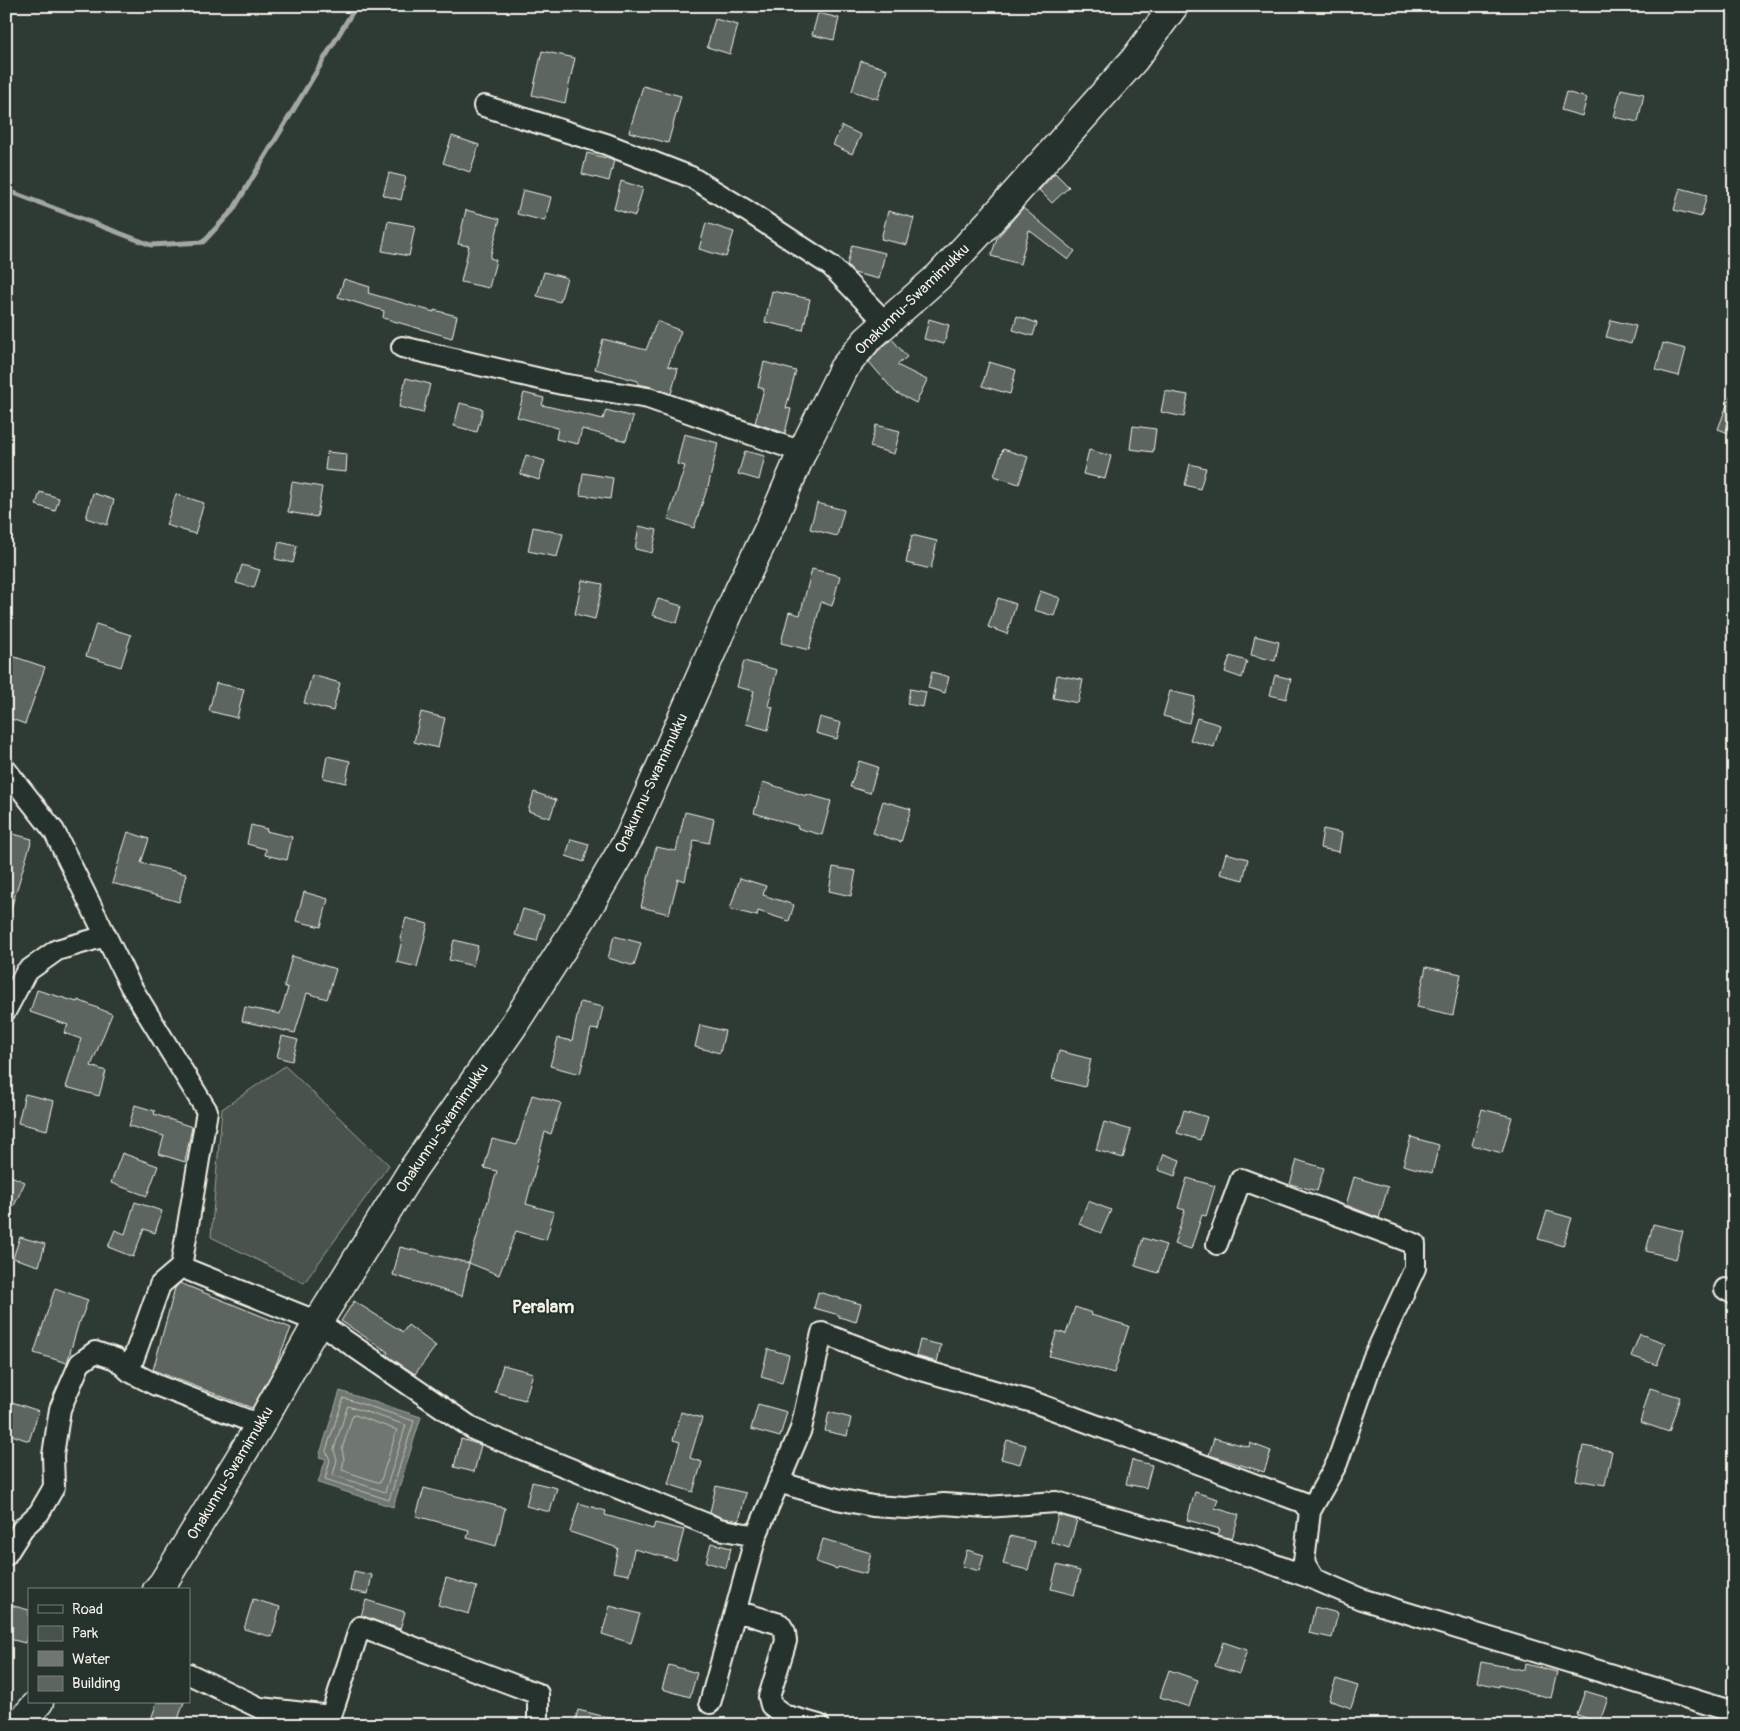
<svg xmlns="http://www.w3.org/2000/svg" width="1740" height="1731" font-family="Pangolin,sans-serif">
<style>
.green{fill:#48524c;stroke:#9ea29a}
.water{fill:#6f7770;stroke:#a4a8a0}
.lines{fill:none;stroke-linecap:round;stroke-linejoin:round}
.shore{stroke:#bfc0b8;stroke-width:1}
.stream{stroke:#a4a8a0;stroke-width:5}
.building{fill:#5c655e;stroke:#f4f1e8}
.street-casing{stroke:#f4f1e8;stroke-width:24}
.secondary-casing{stroke:#f4f1e8;stroke-width:31}
.street{stroke:#26332d;stroke-width:20}
.secondary{stroke:#26332d;stroke-width:28}
.labels{text-anchor:middle;stroke-width:4;stroke-linejoin:round;paint-order:stroke}
.street-label{font-size:15px;fill:#f4f1e8;stroke:#26332d}
.quarter-label{font-size:18px;font-weight:bold;fill:#f4f1e8;stroke:#26332d}
</style>
<rect width="100%" height="100%" fill="#2e3b34"/>
<filter id="ink" filterUnits="userSpaceOnUse"><feTurbulence type="fractalNoise" baseFrequency=".02" numOctaves="2"/><feDisplacementMap in="SourceGraphic" scale="10" xChannelSelector="R" yChannelSelector="G"/><feConvolveMatrix kernelMatrix="1 2 1 2 8 2 1 2 1" color-interpolation-filters="sRGB"/></filter>
<g filter="url(#ink)">
<!-- green -->
<path class="green" d="M 285,1066 L 389,1165 L 304,1283 L 211,1237 L 222,1109 Z"/>
<!-- water -->
<path class="water" d="M 340,1391 L 421,1417 L 393,1507 L 318,1483 L 326,1459 L 319,1457 Z"/>
<g class="lines">
<!-- shore -->
<path class="shore" d="M 344,1398 L 414,1421 L 389,1500 L 325,1479 L 330,1460 L 326,1451 Z
M 348,1406 L 406,1425 L 385,1492 L 333,1475 L 337,1460 L 334,1450 Z
M 355,1415 L 397,1430 L 380,1483 L 342,1470 L 344,1459 L 342,1449 L 352,1417 Z"/>
<!-- stream -->
<path class="stream" d="M 6,190 L 151,245 L 203,242 L 233,210 L 356,6"/>
</g>
<!-- building -->
<path class="building" d="M 818,13 L 839,18 L 834,40 L 812,35 Z
M 715,19 L 738,25 L 730,54 L 707,47 Z
M 542,51 L 575,58 L 565,103 L 532,95 Z
M 861,61 L 887,69 L 878,99 L 852,91 Z
M 643,86 L 681,96 L 668,143 L 629,132 Z
M 1621,89 L 1644,94 L 1638,122 L 1614,117 Z
M 1566,92 L 1587,98 L 1582,116 L 1561,110 Z
M 842,126 L 861,135 L 852,154 L 833,145 Z
M 452,136 L 479,145 L 470,172 L 443,163 Z
M 587,153 L 614,160 L 609,181 L 582,174 Z
M 389,173 L 406,177 L 401,200 L 383,195 Z
M 1055,173 L 1069,187 L 1052,203 L 1039,190 Z
M 621,181 L 643,188 L 635,216 L 614,209 Z
M 1680,188 L 1707,195 L 1701,217 L 1674,210 Z
M 523,190 L 551,197 L 545,221 L 517,214 Z
M 1023,208 L 1075,251 L 1068,260 L 1029,230 L 1020,264 L 991,256 L 997,238 Z
M 466,210 L 500,219 L 490,258 L 496,260 L 489,288 L 461,282 L 469,246 L 458,244 Z
M 888,211 L 914,218 L 907,245 L 881,239 Z
M 388,221 L 415,226 L 409,256 L 382,251 Z
M 706,223 L 734,232 L 726,257 L 699,249 Z
M 852,245 L 885,253 L 879,279 L 854,273 L 847,265 Z
M 544,272 L 567,278 L 560,302 L 537,296 Z
M 344,279 L 370,287 L 368,293 L 434,312 L 434,310 L 457,316 L 452,338 L 383,318 L 384,311 L 338,297 Z
M 772,291 L 810,299 L 803,330 L 765,322 Z
M 1017,316 L 1037,323 L 1033,336 L 1013,330 Z
M 929,319 L 949,325 L 944,344 L 924,339 Z
M 1611,320 L 1636,326 L 1631,344 L 1606,337 Z
M 657,321 L 681,331 L 668,366 L 678,369 L 671,394 L 652,387 L 638,384 L 638,381 L 595,369 L 603,339 L 646,350 Z
M 892,339 L 907,357 L 897,365 L 927,380 L 916,403 L 895,392 L 869,362 L 878,351 Z
M 1663,343 L 1686,349 L 1679,376 L 1656,370 Z
M 764,362 L 796,371 L 786,408 L 791,409 L 785,433 L 755,423 L 764,389 L 758,387 Z
M 989,362 L 1016,370 L 1010,394 L 982,386 Z
M 406,378 L 430,384 L 423,413 L 399,407 Z
M 1165,391 L 1188,395 L 1184,417 L 1161,412 Z
M 1732,392 L 1734,392 L 1734,435 L 1718,429 Z
M 524,393 L 544,398 L 542,405 L 603,419 L 606,410 L 633,417 L 626,441 L 582,429 L 578,444 L 556,439 L 558,428 L 517,417 Z
M 460,403 L 483,409 L 477,432 L 454,426 Z
M 876,425 L 900,431 L 894,454 L 870,447 Z
M 1133,426 L 1156,429 L 1153,452 L 1130,449 Z
M 684,434 L 718,443 L 709,483 L 694,528 L 668,519 L 685,466 L 677,464 Z
M 1003,449 L 1028,457 L 1019,484 L 994,476 Z
M 1089,450 L 1111,456 L 1105,479 L 1083,474 Z
M 745,451 L 765,456 L 759,480 L 738,474 Z
M 327,452 L 347,454 L 346,472 L 325,470 Z
M 526,455 L 545,461 L 539,480 L 520,474 Z
M 1190,464 L 1206,468 L 1200,489 L 1185,485 Z
M 583,473 L 613,478 L 610,499 L 580,495 Z
M 292,482 L 322,487 L 317,517 L 288,512 Z
M 40,492 L 59,498 L 55,511 L 36,505 Z
M 93,493 L 114,500 L 107,525 L 86,518 Z
M 176,494 L 204,503 L 195,534 L 166,525 Z
M 817,503 L 844,510 L 837,536 L 810,529 Z
M 639,526 L 657,530 L 652,553 L 635,549 Z
M 533,527 L 563,534 L 557,557 L 528,551 Z
M 912,535 L 937,541 L 931,569 L 906,563 Z
M 279,542 L 297,546 L 293,563 L 275,559 Z
M 242,565 L 260,570 L 254,588 L 236,583 Z
M 812,569 L 840,576 L 832,606 L 821,602 L 809,650 L 781,643 L 789,612 L 800,615 Z
M 582,580 L 603,584 L 595,619 L 575,614 Z
M 1040,591 L 1060,598 L 1054,616 L 1034,610 Z
M 998,598 L 1016,604 L 1007,634 L 988,627 Z
M 658,599 L 682,606 L 677,623 L 652,615 Z
M 96,624 L 131,635 L 121,667 L 86,656 Z
M 1255,636 L 1279,642 L 1275,661 L 1251,655 Z
M 6,654 L 45,667 L 25,724 L 6,717 Z
M 1230,656 L 1247,661 L 1242,678 L 1225,672 Z
M 744,661 L 777,670 L 768,706 L 773,707 L 768,730 L 746,724 L 754,691 L 737,687 Z
M 932,672 L 949,677 L 945,693 L 928,688 Z
M 312,675 L 340,683 L 333,711 L 304,703 Z
M 1057,675 L 1083,680 L 1078,703 L 1053,698 Z
M 1275,675 L 1291,679 L 1286,699 L 1270,695 Z
M 216,683 L 244,689 L 237,718 L 209,711 Z
M 910,689 L 926,692 L 923,707 L 907,704 Z
M 1170,691 L 1195,697 L 1189,723 L 1163,716 Z
M 421,712 L 445,718 L 438,748 L 414,742 Z
M 820,717 L 841,723 L 837,739 L 816,733 Z
M 1197,718 L 1220,725 L 1214,747 L 1190,740 Z
M 327,756 L 350,761 L 346,783 L 323,778 Z
M 859,761 L 878,767 L 870,793 L 850,787 Z
M 763,782 L 806,796 L 806,794 L 831,801 L 822,835 L 797,828 L 798,826 L 754,813 Z
M 534,792 L 556,800 L 550,818 L 528,811 Z
M 883,801 L 911,809 L 901,842 L 873,833 Z
M 685,812 L 714,819 L 709,843 L 694,840 L 685,881 L 678,879 L 669,914 L 641,907 L 656,847 L 676,851 Z
M 251,825 L 267,829 L 266,831 L 292,837 L 287,860 L 265,855 L 266,849 L 247,844 Z
M 1323,829 L 1342,833 L 1339,852 L 1320,848 Z
M 6,832 L 32,839 L 10,912 L 6,912 Z
M 128,832 L 149,839 L 141,863 L 186,874 L 179,902 L 112,883 Z
M 571,839 L 589,844 L 584,862 L 566,856 Z
M 1226,853 L 1248,859 L 1243,880 L 1220,874 Z
M 833,867 L 856,871 L 851,896 L 829,891 Z
M 740,878 L 766,886 L 763,895 L 794,905 L 789,921 L 758,911 L 757,916 L 730,909 Z
M 304,892 L 328,899 L 321,927 L 296,921 Z
M 523,909 L 544,915 L 537,941 L 515,935 Z
M 406,918 L 428,924 L 417,967 L 397,962 L 402,940 L 400,939 Z
M 614,936 L 641,943 L 634,966 L 608,958 Z
M 454,940 L 478,946 L 473,966 L 449,960 Z
M 292,956 L 336,969 L 327,999 L 307,993 L 295,1033 L 242,1021 L 245,1007 L 280,1014 L 288,988 L 284,986 Z
M 1426,967 L 1461,974 L 1453,1015 L 1417,1007 Z
M 37,990 L 77,1002 L 78,1000 L 112,1014 L 91,1066 L 106,1071 L 99,1096 L 66,1087 L 81,1039 L 64,1033 L 68,1025 L 30,1012 Z
M 580,1002 L 603,1007 L 598,1030 L 591,1029 L 580,1074 L 550,1066 L 558,1038 L 572,1041 Z
M 700,1025 L 725,1031 L 720,1053 L 695,1047 Z
M 282,1036 L 298,1040 L 292,1061 L 277,1057 Z
M 1059,1051 L 1091,1059 L 1085,1087 L 1052,1079 Z
M 25,1094 L 54,1101 L 47,1130 L 18,1123 Z
M 532,1095 L 561,1103 L 551,1134 L 545,1132 L 526,1204 L 554,1212 L 546,1240 L 516,1231 L 499,1275 L 469,1263 L 497,1171 L 484,1168 L 492,1139 L 517,1145 Z
M 135,1105 L 155,1111 L 154,1114 L 192,1127 L 185,1162 L 159,1154 L 164,1136 L 129,1126 Z
M 1482,1109 L 1512,1117 L 1502,1153 L 1472,1145 Z
M 1184,1110 L 1207,1117 L 1200,1140 L 1177,1133 Z
M 1104,1122 L 1131,1130 L 1123,1158 L 1096,1150 Z
M 1411,1137 L 1439,1145 L 1432,1173 L 1403,1165 Z
M 122,1153 L 158,1166 L 147,1196 L 111,1183 Z
M 1164,1154 L 1180,1160 L 1175,1176 L 1158,1170 Z
M 1297,1160 L 1324,1168 L 1317,1191 L 1290,1184 Z
M 6,1174 L 25,1182 L 6,1223 Z
M 1354,1177 L 1388,1187 L 1379,1218 L 1346,1205 Z
M 1187,1178 L 1215,1186 L 1206,1216 L 1202,1215 L 1191,1249 L 1174,1244 L 1185,1210 L 1178,1208 Z
M 1088,1201 L 1111,1210 L 1101,1233 L 1079,1224 Z
M 135,1202 L 162,1211 L 155,1233 L 144,1229 L 133,1257 L 108,1247 L 115,1230 L 125,1234 Z
M 1547,1211 L 1572,1218 L 1563,1246 L 1538,1239 Z
M 1653,1224 L 1683,1231 L 1676,1259 L 1646,1251 Z
M 20,1237 L 45,1244 L 39,1266 L 13,1258 Z
M 1143,1238 L 1166,1245 L 1158,1273 L 1135,1266 Z
M 400,1247 L 469,1263 L 462,1296 L 393,1275 Z
M 180,1283 L 291,1328 L 275,1367 L 252,1408 L 153,1370 L 175,1288 Z
M 55,1288 L 88,1300 L 80,1322 L 79,1322 L 67,1363 L 34,1353 Z
M 818,1292 L 861,1304 L 856,1322 L 839,1317 L 839,1315 L 814,1308 Z
M 354,1301 L 403,1332 L 408,1325 L 436,1346 L 415,1374 L 386,1355 L 388,1352 L 341,1321 Z
M 1075,1307 L 1092,1313 L 1091,1315 L 1129,1326 L 1114,1373 L 1049,1356 L 1057,1331 L 1066,1334 Z
M 1640,1334 L 1665,1343 L 1657,1365 L 1631,1356 Z
M 920,1340 L 941,1345 L 937,1362 L 916,1356 Z
M 768,1349 L 789,1355 L 782,1383 L 761,1377 Z
M 503,1365 L 533,1373 L 525,1400 L 495,1392 Z
M 1650,1388 L 1680,1397 L 1669,1432 L 1640,1422 Z
M 6,1400 L 39,1411 L 29,1441 L 6,1433 Z
M 758,1404 L 787,1412 L 780,1437 L 751,1429 Z
M 681,1412 L 702,1418 L 690,1458 L 702,1462 L 693,1492 L 668,1484 L 680,1442 L 673,1440 Z
M 829,1412 L 851,1418 L 847,1436 L 825,1431 Z
M 1214,1438 L 1249,1447 L 1250,1443 L 1271,1451 L 1264,1472 L 1209,1455 Z
M 461,1439 L 481,1445 L 474,1472 L 454,1467 Z
M 1007,1440 L 1026,1445 L 1020,1464 L 1001,1459 Z
M 1583,1446 L 1612,1451 L 1605,1485 L 1576,1480 Z
M 1132,1460 L 1152,1465 L 1146,1488 L 1126,1484 Z
M 532,1482 L 557,1488 L 550,1512 L 526,1506 Z
M 716,1486 L 746,1493 L 739,1521 L 722,1518 L 710,1512 Z
M 424,1488 L 505,1508 L 496,1546 L 467,1538 L 469,1530 L 416,1516 Z
M 1195,1492 L 1218,1499 L 1215,1508 L 1239,1515 L 1232,1539 L 1218,1535 L 1220,1529 L 1187,1520 Z
M 579,1503 L 606,1511 L 605,1515 L 653,1529 L 655,1523 L 684,1530 L 676,1560 L 634,1549 L 629,1575 L 613,1572 L 618,1548 L 570,1532 Z
M 1058,1515 L 1077,1520 L 1069,1548 L 1051,1542 Z
M 1010,1536 L 1035,1542 L 1028,1570 L 1003,1564 Z
M 823,1539 L 871,1553 L 866,1574 L 838,1567 L 837,1569 L 816,1562 Z
M 711,1543 L 731,1548 L 726,1568 L 706,1562 Z
M 967,1550 L 984,1555 L 979,1571 L 962,1566 Z
M 1057,1565 L 1080,1571 L 1074,1595 L 1051,1589 Z
M 354,1571 L 372,1575 L 368,1594 L 350,1591 Z
M 446,1578 L 477,1587 L 469,1614 L 438,1605 Z
M 253,1599 L 280,1607 L 272,1637 L 244,1629 Z
M 366,1600 L 405,1612 L 400,1629 L 361,1616 Z
M 6,1604 L 29,1610 L 29,1631 L 25,1643 L 6,1638 Z
M 610,1606 L 640,1614 L 631,1643 L 602,1634 Z
M 1315,1607 L 1338,1613 L 1332,1638 L 1309,1633 Z
M 1223,1642 L 1247,1650 L 1239,1674 L 1215,1666 Z
M 1481,1662 L 1524,1670 L 1525,1664 L 1557,1672 L 1551,1698 L 1499,1685 L 1499,1687 L 1477,1682 Z
M 669,1665 L 697,1673 L 690,1697 L 662,1689 Z
M 1169,1670 L 1198,1680 L 1189,1707 L 1160,1697 Z
M 1336,1679 L 1358,1686 L 1351,1708 L 1329,1700 Z
M 1585,1691 L 1608,1698 L 1600,1722 L 1577,1715 Z
M 157,1702 L 184,1702 L 176,1725 L 149,1725 Z
M 578,1710 L 618,1720 L 618,1725 L 574,1725 Z"/>
<g class="lines">
<defs>
<path id="street" d="M 484,106 L 606,144 L 691,177 L 747,211 L 831,266 L 886,323
M 402,347 L 562,384 L 648,398 L 802,452
M 6,770 L 54,831 L 130,985 L 207,1111 L 181,1267 L 318,1322 L 475,1430 L 719,1529 L 756,1536 L 801,1429 L 822,1333 L 911,1367 L 1036,1403 L 1302,1502 L 1310,1511 L 1304,1562 L 1314,1579 L 1361,1599 L 1734,1712
M 6,1010 L 26,972 L 57,950 L 106,936
M 1217,1244 L 1241,1179 L 1415,1244 L 1415,1268 L 1373,1359 L 1337,1463 L 1310,1511
M 1725,1289 L 1734,1294
M 129,1371 L 160,1285 L 181,1267
M 778,1482 L 837,1499 L 873,1506 L 906,1508 L 944,1504 L 987,1507 L 1056,1502 L 1250,1556 L 1314,1579
M 6,1555 L 23,1528 L 39,1513 L 54,1487 L 53,1455 L 60,1409 L 80,1363 L 95,1352 L 116,1359 L 129,1371 L 156,1385 L 260,1425
M 736,1611 L 780,1624 L 785,1632 L 786,1641 L 769,1697 L 771,1705 L 784,1715 L 819,1725
M 189,1674 L 260,1708 L 331,1716 L 360,1627 L 538,1694 L 538,1725
M 710,1703 L 756,1536"/>
<path id="secondary" d="M 157,1590 L 163,1583 L 260,1425 L 318,1322 L 413,1169 L 513,1026 L 584,915 L 629,838 L 739,590 L 771,524 L 802,452 L 843,369 L 867,340 L 939,276 L 995,216 L 1134,60 L 1174,6
M 18,1725 L 39,1702"/>
</defs>
<!-- street casing -->
<use href="#street" class="street-casing"/>
<!-- secondary casing -->
<use href="#secondary" class="secondary-casing"/>
<!-- street -->
<use href="#street" class="street"/>
<!-- secondary -->
<use href="#secondary" class="secondary"/>
</g>
</g>
<g class="labels">
<!-- street labels -->
<g class="street-label">
<text transform="translate(912 299) rotate(-44)" y="5">Onakunnu-Swamimukku</text>
<text transform="translate(651 783) rotate(-65)" y="5">Onakunnu-Swamimukku</text>
<text transform="translate(442 1128) rotate(-56)" y="5">Onakunnu-Swamimukku</text>
<text transform="translate(230 1473) rotate(-59)" y="5">Onakunnu-Swamimukku</text>
</g>
<!-- quarter labels -->
<g class="quarter-label">
<text x="543" y="1313">Peralam</text>
</g>
</g>
<!-- margin -->
<rect width="1740" height="1731" fill="none" stroke="#26332d" stroke-width="25"/>
<rect x="12" y="12" width="1715" height="1706" fill="none" stroke="#f4f1e8" stroke-width="2" filter="url(#ink)"/>
<!-- legend -->
<rect x="28" y="1588" width="162" height="115" fill="#26332d" stroke="#787f78"/>
<rect x="38" y="1605" width="25" height="8" fill="#26332d" stroke="#787f78"/>
<text x="72" y="1614" font-size="15" fill="#f4f1e8">Road</text>
<rect x="38" y="1626" width="25" height="15" fill="#48524c" stroke="#787f78"/>
<text x="72" y="1638" font-size="15" fill="#f4f1e8">Park</text>
<rect x="38" y="1651" width="25" height="15" fill="#6f7770" stroke="#787f78"/>
<text x="72" y="1664" font-size="15" fill="#f4f1e8">Water</text>
<rect x="38" y="1676" width="25" height="15" fill="#5c655e" stroke="#787f78"/>
<text x="72" y="1688" font-size="15" fill="#f4f1e8">Building</text>
</svg>
